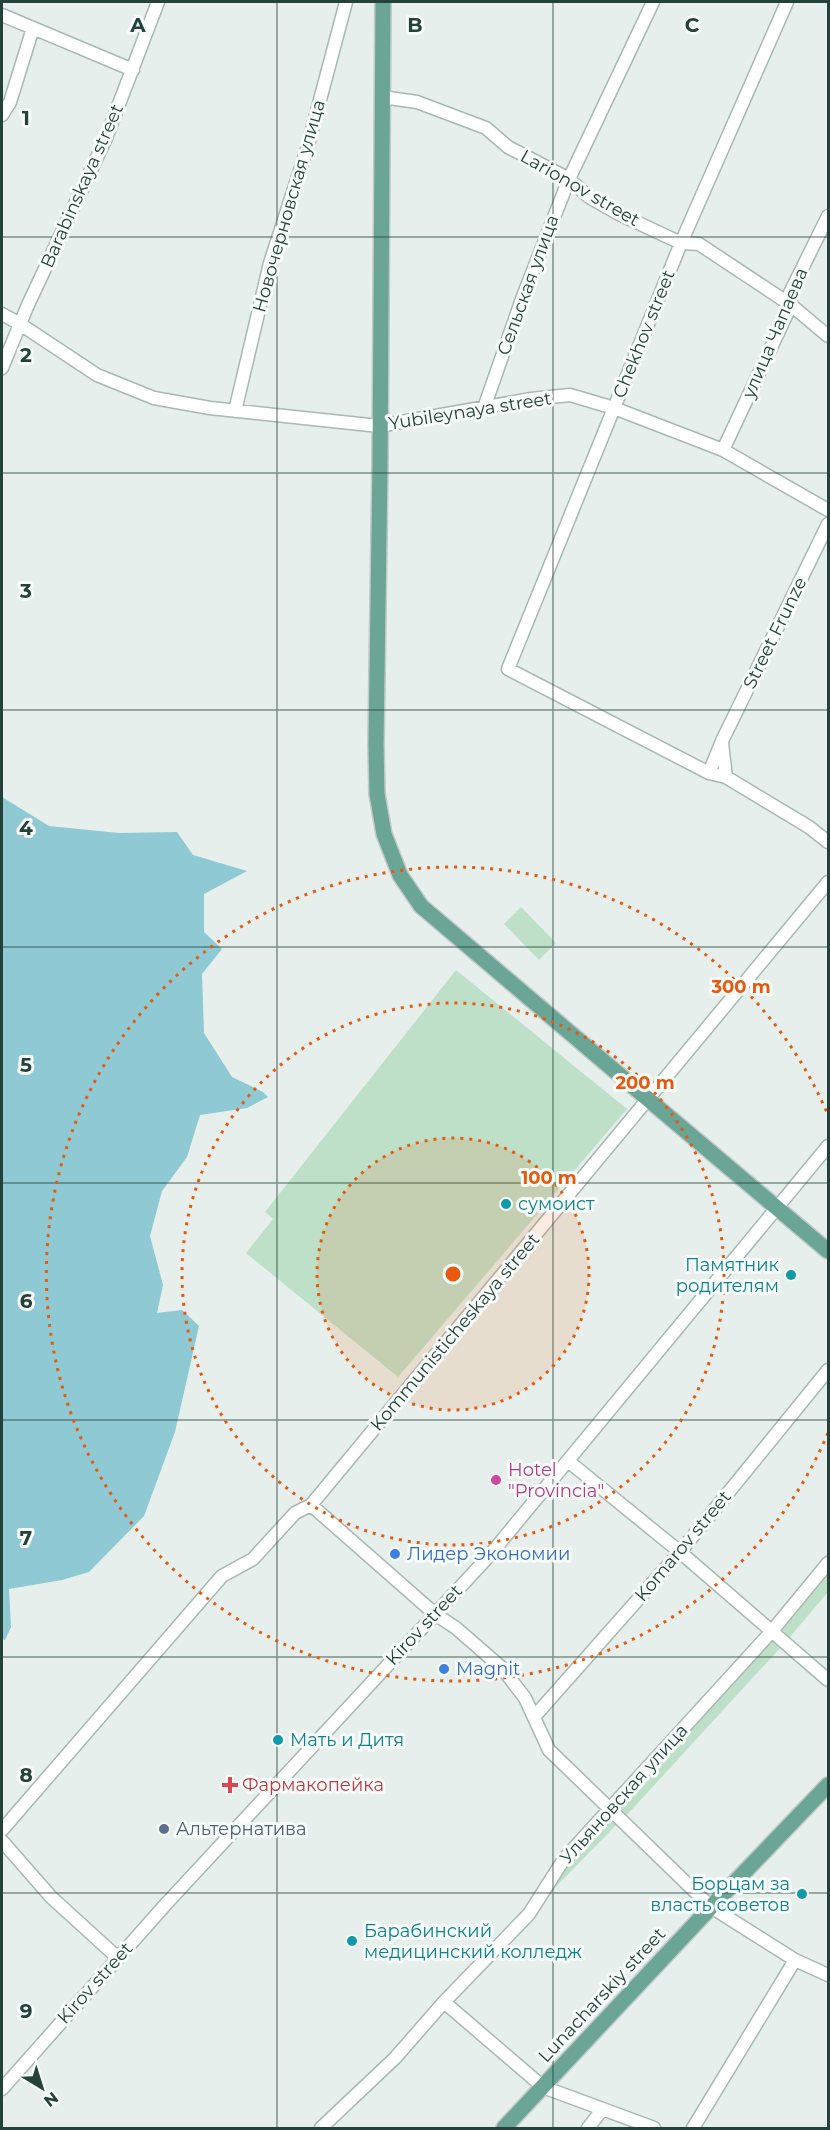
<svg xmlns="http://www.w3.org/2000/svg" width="830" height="2130" font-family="Montserrat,sans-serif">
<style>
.green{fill:#bfe0c8}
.water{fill:#8ec9d4}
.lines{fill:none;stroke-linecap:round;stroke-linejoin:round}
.minor-casing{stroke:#a8b8b2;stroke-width:15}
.major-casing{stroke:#c2cac8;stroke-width:18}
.minor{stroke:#fff;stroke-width:12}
.major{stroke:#6aa596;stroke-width:15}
.grid{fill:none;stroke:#24423a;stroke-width:1.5;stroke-opacity:0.55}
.ring{fill:none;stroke:#e8590c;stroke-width:3;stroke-dasharray:3 6}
.culture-dot{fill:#0f9aa8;stroke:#f7fbf9;stroke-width:2}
.hotel-dot{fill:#d1479c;stroke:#f7fbf9;stroke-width:2}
.shop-dot{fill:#3f7fe0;stroke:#f7fbf9;stroke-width:2}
.health-dot{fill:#e0444e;stroke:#f7fbf9;stroke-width:2}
.service-dot{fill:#5c6f8a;stroke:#f7fbf9;stroke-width:2}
.labels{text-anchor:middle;stroke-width:6;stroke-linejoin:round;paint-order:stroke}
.street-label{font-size:18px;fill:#24423a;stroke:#f7fbf9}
.culture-label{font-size:18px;fill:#0d838f;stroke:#f7fbf9;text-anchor:start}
.hotel-label{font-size:18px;fill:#b23c85;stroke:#f7fbf9;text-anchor:start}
.shop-label{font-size:18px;fill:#366cbe;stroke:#f7fbf9;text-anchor:start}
.health-label{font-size:18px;fill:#be3a42;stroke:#f7fbf9;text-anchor:start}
.service-label{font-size:18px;fill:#4e5e75;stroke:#f7fbf9;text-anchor:start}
.grid-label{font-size:20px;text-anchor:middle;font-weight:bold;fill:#24423a;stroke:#f7fbf9;stroke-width:6;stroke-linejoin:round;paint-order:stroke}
.centre{fill:#e8590c;stroke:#f7fbf9;stroke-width:3}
.ring-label{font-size:18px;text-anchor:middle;font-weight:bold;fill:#e8590c;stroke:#f7fbf9;stroke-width:6;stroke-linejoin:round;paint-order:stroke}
</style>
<rect width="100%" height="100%" fill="#e6efeb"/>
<!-- green -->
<path class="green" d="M 521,907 L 556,943 L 539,960 L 504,924 Z
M 456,970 L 627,1109 L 398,1377 L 246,1253 L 273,1219 L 265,1212 Z
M 828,1570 L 828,1592 L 789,1638 L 780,1628 Z
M 771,1636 L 782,1646 L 625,1817 L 615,1806 Z
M 609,1815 L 618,1823 L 546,1897 L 567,1862 Z"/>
<!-- water -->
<path class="water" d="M 2,797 L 49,826 L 119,833 L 177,832 L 193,855 L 247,871 L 204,894 L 204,932 L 222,949 L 202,974 L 204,1033 L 232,1077 L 263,1092 L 268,1097 L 247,1108 L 200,1115 L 187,1157 L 162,1191 L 150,1236 L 163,1285 L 157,1313 L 182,1310 L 199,1326 L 175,1432 L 144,1516 L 89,1572 L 62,1580 L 9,1589 L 11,1627 L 5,1640 L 2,1639 Z"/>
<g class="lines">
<defs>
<path id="minor" d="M 787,2 L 681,243 L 508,669 L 709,773 L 726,777 L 809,827 L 828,842
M 2,15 L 133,70
M 382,97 L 417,102 L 486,128 L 508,147 L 569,179 L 589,197 L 619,214 L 681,243 L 699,244 L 791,305 L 828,336
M 2,115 L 10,102 L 33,28
M 2,314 L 20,324 L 97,375 L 154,398 L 210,408 L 379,426 L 531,399 L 570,395 L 614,408 L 723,450 L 828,510
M 2,368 L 27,307 L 106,138 L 158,2
M 484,408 L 522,299 L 569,179 L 653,2
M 235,411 L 270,263 L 307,149 L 346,2
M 723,450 L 791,305 L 789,295 L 828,216
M 722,743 L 726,777
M 709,773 L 722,741 L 828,524
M 568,1461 L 680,1552 L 828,1680
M 311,1505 L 435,1614 L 456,1628 L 502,1668 L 525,1698 L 549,1750 L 711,1907 L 795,1960 L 828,1975
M 534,1717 L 680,1552 L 828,1370
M 2,1830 L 222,1576 L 253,1559 L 295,1513 L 311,1505 L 828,882
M 2,1841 L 51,1897 L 118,1958
M 444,2002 L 543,2087 L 654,2128
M 2,2089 L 166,1904 L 489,1556 L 828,1146
M 321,2128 L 395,2058 L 444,2002 L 529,1914 L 564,1859 L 772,1631 L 828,1563
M 588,2128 L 602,2110
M 693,2128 L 795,1960"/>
<path id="major" d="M 383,2 L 380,465 L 376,744 L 377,794 L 384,834 L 400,875 L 421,906 L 649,1100 L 828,1251
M 504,2128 L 711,1907 L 828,1785"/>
</defs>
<!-- minor casing -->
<use href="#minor" class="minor-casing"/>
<!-- major casing -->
<use href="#major" class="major-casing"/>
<!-- minor -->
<use href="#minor" class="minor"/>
<!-- major -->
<use href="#major" class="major"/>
</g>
<!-- grid -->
<path class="grid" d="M 277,2 L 277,2128M 553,2 L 553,2128M 2,237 L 828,237M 2,473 L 828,473M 2,710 L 828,710M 2,947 L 828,947M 2,1183 L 828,1183M 2,1420 L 828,1420M 2,1657 L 828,1657M 2,1893 L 828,1893"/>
<!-- distance rings -->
<circle cx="453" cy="1274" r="136" fill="#e8590c" fill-opacity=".12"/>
<g class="ring">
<circle cx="453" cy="1274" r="136"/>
<circle cx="453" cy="1274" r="271"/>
<path d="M828 1433A407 407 0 1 1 828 1115"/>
</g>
<!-- markers -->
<g class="culture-dot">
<circle cx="506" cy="1204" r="6"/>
<circle cx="791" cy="1275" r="6"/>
<circle cx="278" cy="1740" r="6"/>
<circle cx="802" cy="1894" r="6"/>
<circle cx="352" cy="1941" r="6"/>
</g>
<circle class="hotel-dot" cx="496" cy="1480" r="6"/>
<g class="shop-dot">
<circle cx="395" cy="1554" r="6"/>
<circle cx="444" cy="1669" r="6"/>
</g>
<path class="health-dot" d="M227 1776h6v6h6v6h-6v6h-6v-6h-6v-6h6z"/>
<circle class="service-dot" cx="164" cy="1829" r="6"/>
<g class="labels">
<!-- street labels -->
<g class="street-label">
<text transform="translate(82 186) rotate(-66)" y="6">Barabinskaya street</text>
<text transform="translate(580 188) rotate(30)" y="6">Larionov street</text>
<text transform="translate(289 206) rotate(-74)" y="6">Новочерновская улица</text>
<text transform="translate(528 285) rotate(-70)" y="6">Сельская улица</text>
<text transform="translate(775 333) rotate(-67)" y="6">улица Чапаева</text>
<text transform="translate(644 334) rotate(-68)" y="6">Chekhov street</text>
<text transform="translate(470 411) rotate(-9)" y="6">Yubileynaya street</text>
<text transform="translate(775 633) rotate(-64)" y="6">Street Frunze</text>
<text transform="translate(455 1332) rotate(-50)" y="6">Kommunisticheskaya street</text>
<text transform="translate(683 1546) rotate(-50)" y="6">Komarov street</text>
<text transform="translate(424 1625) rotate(-47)" y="6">Kirov street</text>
<text transform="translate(624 1794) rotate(-48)" y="6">Ульяновская улица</text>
<text transform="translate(95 1983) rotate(-48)" y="6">Kirov street</text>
<text transform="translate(602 1995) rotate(-47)" y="6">Lunacharskiy street</text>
</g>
<!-- culture labels -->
<g class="culture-label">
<text x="518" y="1210">сумоист</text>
<text x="779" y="1271" text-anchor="end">Памятник<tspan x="779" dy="21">родителям</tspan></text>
<text x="290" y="1746">Мать и Дитя</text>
<text x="790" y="1890" text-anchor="end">Борцам за<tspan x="790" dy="21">власть советов</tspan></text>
<text x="364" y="1937">Барабинский<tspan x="364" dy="21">медицинский колледж</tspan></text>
</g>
<!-- hotel labels -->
<g class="hotel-label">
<text x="508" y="1476">Hotel<tspan x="508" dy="21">"Provincia"</tspan></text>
</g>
<!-- shop labels -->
<g class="shop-label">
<text x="407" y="1560">Лидер Экономии</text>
<text x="456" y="1675">Magnit</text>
</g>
<!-- health labels -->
<g class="health-label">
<text x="242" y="1791">Фармакопейка</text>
</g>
<!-- service labels -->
<g class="service-label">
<text x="176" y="1835">Альтернатива</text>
</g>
</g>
<g class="grid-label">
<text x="138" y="32">A</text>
<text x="415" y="32">B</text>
<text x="692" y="32">C</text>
<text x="26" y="125">1</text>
<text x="26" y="362">2</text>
<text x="26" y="598">3</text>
<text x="26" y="835">4</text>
<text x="26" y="1072">5</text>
<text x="26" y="1308">6</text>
<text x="26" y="1545">7</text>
<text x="26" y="1782">8</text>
<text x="26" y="2018">9</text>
</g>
<circle cx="453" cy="1274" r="9" class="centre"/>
<g class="ring-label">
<text x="741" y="993">300 m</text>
<text x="645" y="1089">200 m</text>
<text x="549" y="1184">100 m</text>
</g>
<!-- border -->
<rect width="830" height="2130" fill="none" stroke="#24423a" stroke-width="6"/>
<!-- north arrow -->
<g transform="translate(42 2088) rotate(142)" stroke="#f7fbf9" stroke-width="4.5" paint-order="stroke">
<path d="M0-4.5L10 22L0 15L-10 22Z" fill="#24423a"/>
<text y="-9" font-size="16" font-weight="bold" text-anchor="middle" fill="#24423a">N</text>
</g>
</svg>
